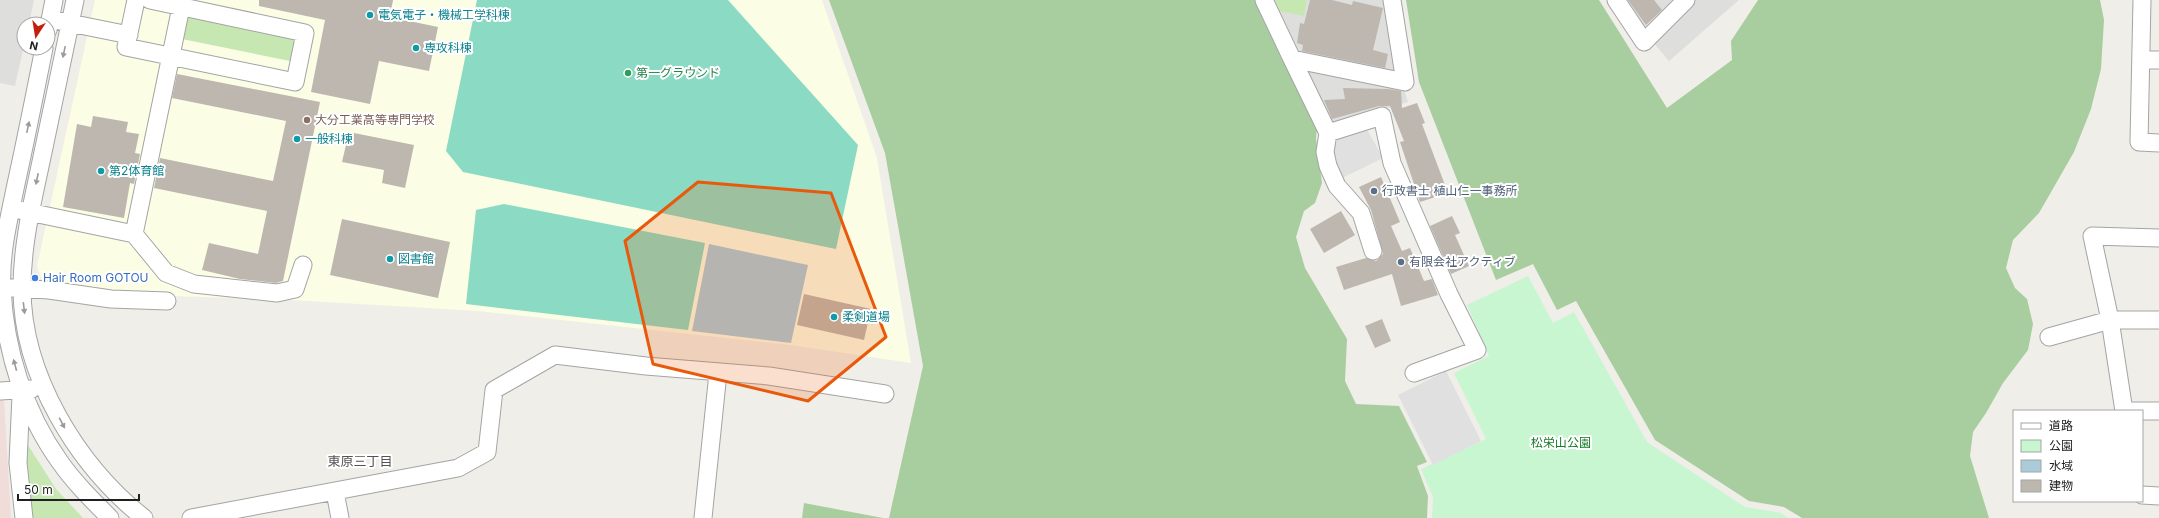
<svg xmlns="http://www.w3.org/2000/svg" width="2159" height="518" font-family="Inter,'Noto Sans JP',sans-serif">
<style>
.residential{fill:#dededd}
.commercial{fill:#f0dcd8}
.education{fill:#fbfde4}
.grass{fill:#c6e7b1}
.forest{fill:#a8cd9f}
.park{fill:#c8f6d1}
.pitch{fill:#8bdac3}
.parking{fill:#e0e0e0}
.water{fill:#abcbdb}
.building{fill:#bdb7b0}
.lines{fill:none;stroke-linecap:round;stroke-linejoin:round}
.minor-casing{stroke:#a4a4a4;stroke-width:19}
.minor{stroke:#fff;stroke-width:17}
.oneway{fill:#9b9b9b}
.marked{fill:#e8590c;fill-opacity:0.2;stroke:#e8590c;stroke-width:3;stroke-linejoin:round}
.culture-dot{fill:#0f9aa8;stroke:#fff;stroke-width:1.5}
.leisure-dot{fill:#2e9e5b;stroke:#fff;stroke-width:1.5}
.education-dot{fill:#8d6e63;stroke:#fff;stroke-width:1.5}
.service-dot{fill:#5c6f8a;stroke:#fff;stroke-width:1.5}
.shop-dot{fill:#3f7fe0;stroke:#fff;stroke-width:1.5}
.labels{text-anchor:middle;stroke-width:4;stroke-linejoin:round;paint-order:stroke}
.culture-label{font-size:12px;fill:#0d838f;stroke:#fff;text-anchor:start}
.leisure-label{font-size:12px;fill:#27864d;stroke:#fff;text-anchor:start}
.education-label{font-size:12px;fill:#785e54;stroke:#fff;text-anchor:start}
.service-label{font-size:12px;fill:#4e5e75;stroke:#fff;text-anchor:start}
.shop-label{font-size:12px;fill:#366cbe;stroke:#fff;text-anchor:start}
.park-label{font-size:12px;fill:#137a26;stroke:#fff}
.neighbourhood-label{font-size:13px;fill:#535353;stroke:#fff}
</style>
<rect width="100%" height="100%" fill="#f0eee8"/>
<!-- residential -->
<path class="residential" d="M 0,0 L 34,0 L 29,24 L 24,24 L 24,45 L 15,86 L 0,83 Z
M 1270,0 L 1388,0 L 1397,67 L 1408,102 L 1331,125 Z
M 1624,0 L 1673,0 L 1644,28 Z
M 1694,0 L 1739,0 L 1669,61 L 1653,42 Z"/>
<!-- commercial -->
<path class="commercial" d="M 0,399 L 4,401 L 11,518 L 0,518 Z"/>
<!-- education -->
<path class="education" d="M 95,0 L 822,0 L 877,158 L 911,363 L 790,345 L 478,311 L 290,300 L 109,294 L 43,284 L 37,266 Z"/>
<!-- grass -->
<path class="grass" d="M 1275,0 L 1307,0 L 1304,16 L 1279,11 Z
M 187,17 L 299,39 L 295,62 L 182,39 Z
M 26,442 L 56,489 L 83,518 L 29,518 L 25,503 Z"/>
<!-- forest -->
<path class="forest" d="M 829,0 L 1255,0 L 1317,127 L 1316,139 L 1322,183 L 1315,203 L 1304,211 L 1296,237 L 1305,268 L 1347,339 L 1345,381 L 1356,404 L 1399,406 L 1427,462 L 1417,466 L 1428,496 L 1427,518 L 889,518 L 923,366 L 885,153 Z
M 1406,0 L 1599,0 L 1667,108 L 1732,60 L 1731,41 L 1758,0 L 2100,0 L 2104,20 L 2101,69 L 2091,109 L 2074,152 L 2039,213 L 2013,240 L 2006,268 L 2015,288 L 2027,299 L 2033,324 L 2028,350 L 2003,383 L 1986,413 L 1973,432 L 1970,456 L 1989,518 L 1802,518 L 1784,507 L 1749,501 L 1655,440 L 1576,301 L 1557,310 L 1533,264 L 1496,280 L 1419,82 Z
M 804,503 L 883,518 L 802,518 Z"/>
<!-- park -->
<path class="park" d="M 1528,276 L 1553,323 L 1574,312 L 1647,442 L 1745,507 L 1781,513 L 1788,518 L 1432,518 L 1433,497 L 1421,469 L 1486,439 L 1454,373 L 1489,356 L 1467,305 Z"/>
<!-- pitch -->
<path class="pitch" d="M 477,0 L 728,0 L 858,145 L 836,249 L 463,172 L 446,151 Z
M 504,204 L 705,243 L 688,330 L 466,304 L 476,210 Z"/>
<!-- parking -->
<path class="parking" d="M 1366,128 L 1383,158 L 1340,179 L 1329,142 Z
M 1446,371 L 1481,441 L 1433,465 L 1398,395 Z"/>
<!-- water -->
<path class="water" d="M 709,244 L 808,265 L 791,343 L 692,331 Z"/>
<!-- building -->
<path class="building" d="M 259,0 L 393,0 L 390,17 L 438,27 L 429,71 L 379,61 L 370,104 L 311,92 L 325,20 L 259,6 Z
M 1310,0 L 1332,0 L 1352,5 L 1353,1 L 1383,8 L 1373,50 L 1388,54 L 1385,68 L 1302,51 L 1303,45 L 1297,43 L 1300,23 L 1304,24 Z
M 1628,0 L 1654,0 L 1662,10 L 1646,25 Z
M 177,74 L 320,102 L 283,281 L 276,283 L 240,279 L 202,270 L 209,243 L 258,254 L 267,211 L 154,188 L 160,158 L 273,181 L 286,121 L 172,98 Z
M 1343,88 L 1388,89 L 1401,91 L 1402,108 L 1417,103 L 1425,123 L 1422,124 L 1448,193 L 1420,202 L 1400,142 L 1404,141 L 1390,106 L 1379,106 L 1332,119 L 1324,100 L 1345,99 Z
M 93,116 L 128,122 L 126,132 L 139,134 L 135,153 L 140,154 L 134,184 L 130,183 L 124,218 L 63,207 L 77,124 L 91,127 Z
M 349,132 L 414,145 L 405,188 L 382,183 L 384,170 L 342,162 Z
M 1381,177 L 1400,222 L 1391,226 L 1402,251 L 1410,248 L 1424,281 L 1432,279 L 1438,295 L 1401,306 L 1392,274 L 1344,290 L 1336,267 L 1366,258 L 1376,261 L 1383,254 L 1371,210 L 1359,187 Z
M 1341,211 L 1355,235 L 1324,253 L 1310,229 Z
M 1452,216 L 1460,233 L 1455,235 L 1469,266 L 1451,274 L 1430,226 Z
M 342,219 L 450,242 L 438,298 L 330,275 Z
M 804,294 L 871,309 L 864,340 L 797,325 Z
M 1382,319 L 1391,341 L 1375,348 L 1365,326 Z"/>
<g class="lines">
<defs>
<path id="minor" d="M 75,0 C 64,52 53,104 42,157 C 33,200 22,243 22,288 C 22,375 77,465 144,518
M 136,0 L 126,47 L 295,82 L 305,33 L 150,0
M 1264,0 L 1292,59 L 1405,82 L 1392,0
M 1616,0 L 1644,42 L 1686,0
M 2142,0 L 2139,142 L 2159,143
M 50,19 L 129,35
M 48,30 L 54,0
M 44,48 C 35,93 26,139 16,184 C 9,219 0,253 2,289 C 5,349 24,412 60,462 C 74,482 92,500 110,518
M 1292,59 L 1328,133 L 1382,116 L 1392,163 L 1449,294 L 1477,350 L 1414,373
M 2141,60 L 2159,60
M 1328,133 L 1325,152 L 1328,166 L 1337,186 L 1361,213 L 1373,251
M 19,210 L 134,234 L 181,7
M 134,234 L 166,273 L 194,284 L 277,293 L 295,289 L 303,265
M 12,288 L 49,290 L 111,299 L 167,301
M 2049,337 L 2110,320 L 2159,320
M 0,391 L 32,389
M 21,395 L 18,463 L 24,518
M 2124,411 L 2110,320 L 2092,236 L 2159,238
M 2124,411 L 2159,411
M 335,492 L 340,518
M 2142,495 L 2159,496
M 191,518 L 458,468 L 487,452 L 494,390 L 555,355 L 646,366 L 769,376 L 885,394
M 703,518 L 718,373"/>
</defs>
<!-- minor casing -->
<use href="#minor" class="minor-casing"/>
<!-- minor -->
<use href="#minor" class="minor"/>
</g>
<!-- one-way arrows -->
<defs><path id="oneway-solid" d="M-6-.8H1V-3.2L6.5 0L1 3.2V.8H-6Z"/></defs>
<g class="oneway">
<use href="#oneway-solid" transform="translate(64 52) rotate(102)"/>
<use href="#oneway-solid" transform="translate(28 127) rotate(-78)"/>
<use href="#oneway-solid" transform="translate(37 179) rotate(102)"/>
<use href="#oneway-solid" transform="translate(24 308) rotate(83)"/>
<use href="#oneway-solid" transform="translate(15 365) rotate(-105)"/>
<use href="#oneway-solid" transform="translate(62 423) rotate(62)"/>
</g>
<!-- marked area -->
<path class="marked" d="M 698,182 L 831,193 L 886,337 L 808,401 L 653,364 L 625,241 Z"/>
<!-- markers -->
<g class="culture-dot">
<circle cx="370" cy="15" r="4"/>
<circle cx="416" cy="48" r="4"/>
<circle cx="297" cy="139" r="4"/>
<circle cx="101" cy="171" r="4"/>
<circle cx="390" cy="259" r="4"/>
<circle cx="834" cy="317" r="4"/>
</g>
<circle class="leisure-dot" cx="628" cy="73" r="4"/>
<circle class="education-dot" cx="307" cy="120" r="4"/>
<g class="service-dot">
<circle cx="1374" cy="191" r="4"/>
<circle cx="1401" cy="262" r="4"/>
</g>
<circle class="shop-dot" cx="35" cy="278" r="4"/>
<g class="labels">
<!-- culture labels -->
<g class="culture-label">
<text x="378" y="19">電気電子・機械工学科棟</text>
<text x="424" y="52">専攻科棟</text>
<text x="305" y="143">一般科棟</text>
<text x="109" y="175">第2体育館</text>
<text x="398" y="263">図書館</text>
<text x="842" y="321">柔剣道場</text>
</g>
<!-- leisure labels -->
<g class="leisure-label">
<text x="636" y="77">第一グラウンド</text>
</g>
<!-- education labels -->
<g class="education-label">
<text x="315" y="124">大分工業高等専門学校</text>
</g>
<!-- service labels -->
<g class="service-label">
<text x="1382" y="195">行政書士 植山仁一事務所</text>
<text x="1409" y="266">有限会社アクティブ</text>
</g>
<!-- shop labels -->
<g class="shop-label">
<text x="43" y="282">Hair Room GOTOU</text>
</g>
<!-- park labels -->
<g class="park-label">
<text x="1561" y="447">松栄山公園</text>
</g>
<!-- neighbourhood labels -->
<g class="neighbourhood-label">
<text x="360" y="466">東原三丁目</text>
</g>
</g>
<!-- legend -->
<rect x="2013" y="410" width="130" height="92" fill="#ffffff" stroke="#a6a6a6"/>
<rect x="2021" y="423" width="20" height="6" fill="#ffffff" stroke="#a6a6a6"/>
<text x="2049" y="430" font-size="12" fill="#202020">道路</text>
<rect x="2021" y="440" width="20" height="12" fill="#c8f6d1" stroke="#a6a6a6"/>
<text x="2049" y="450" font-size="12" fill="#202020">公園</text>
<rect x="2021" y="460" width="20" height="12" fill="#abcbdb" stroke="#a6a6a6"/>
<text x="2049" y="470" font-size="12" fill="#202020">水域</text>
<rect x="2021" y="480" width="20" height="12" fill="#bdb7b0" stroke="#a6a6a6"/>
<text x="2049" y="490" font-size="12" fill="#202020">建物</text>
<!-- north arrow -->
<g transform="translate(36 36) rotate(192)"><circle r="19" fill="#ffffff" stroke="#a6a6a6"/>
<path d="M0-3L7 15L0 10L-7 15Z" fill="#c41f0d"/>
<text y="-6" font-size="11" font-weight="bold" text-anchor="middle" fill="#202020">N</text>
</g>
<!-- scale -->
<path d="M18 494v6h121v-6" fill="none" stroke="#202020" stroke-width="2"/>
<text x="24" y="494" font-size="12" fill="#202020" stroke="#ffffff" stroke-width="3" paint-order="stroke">50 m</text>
</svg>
